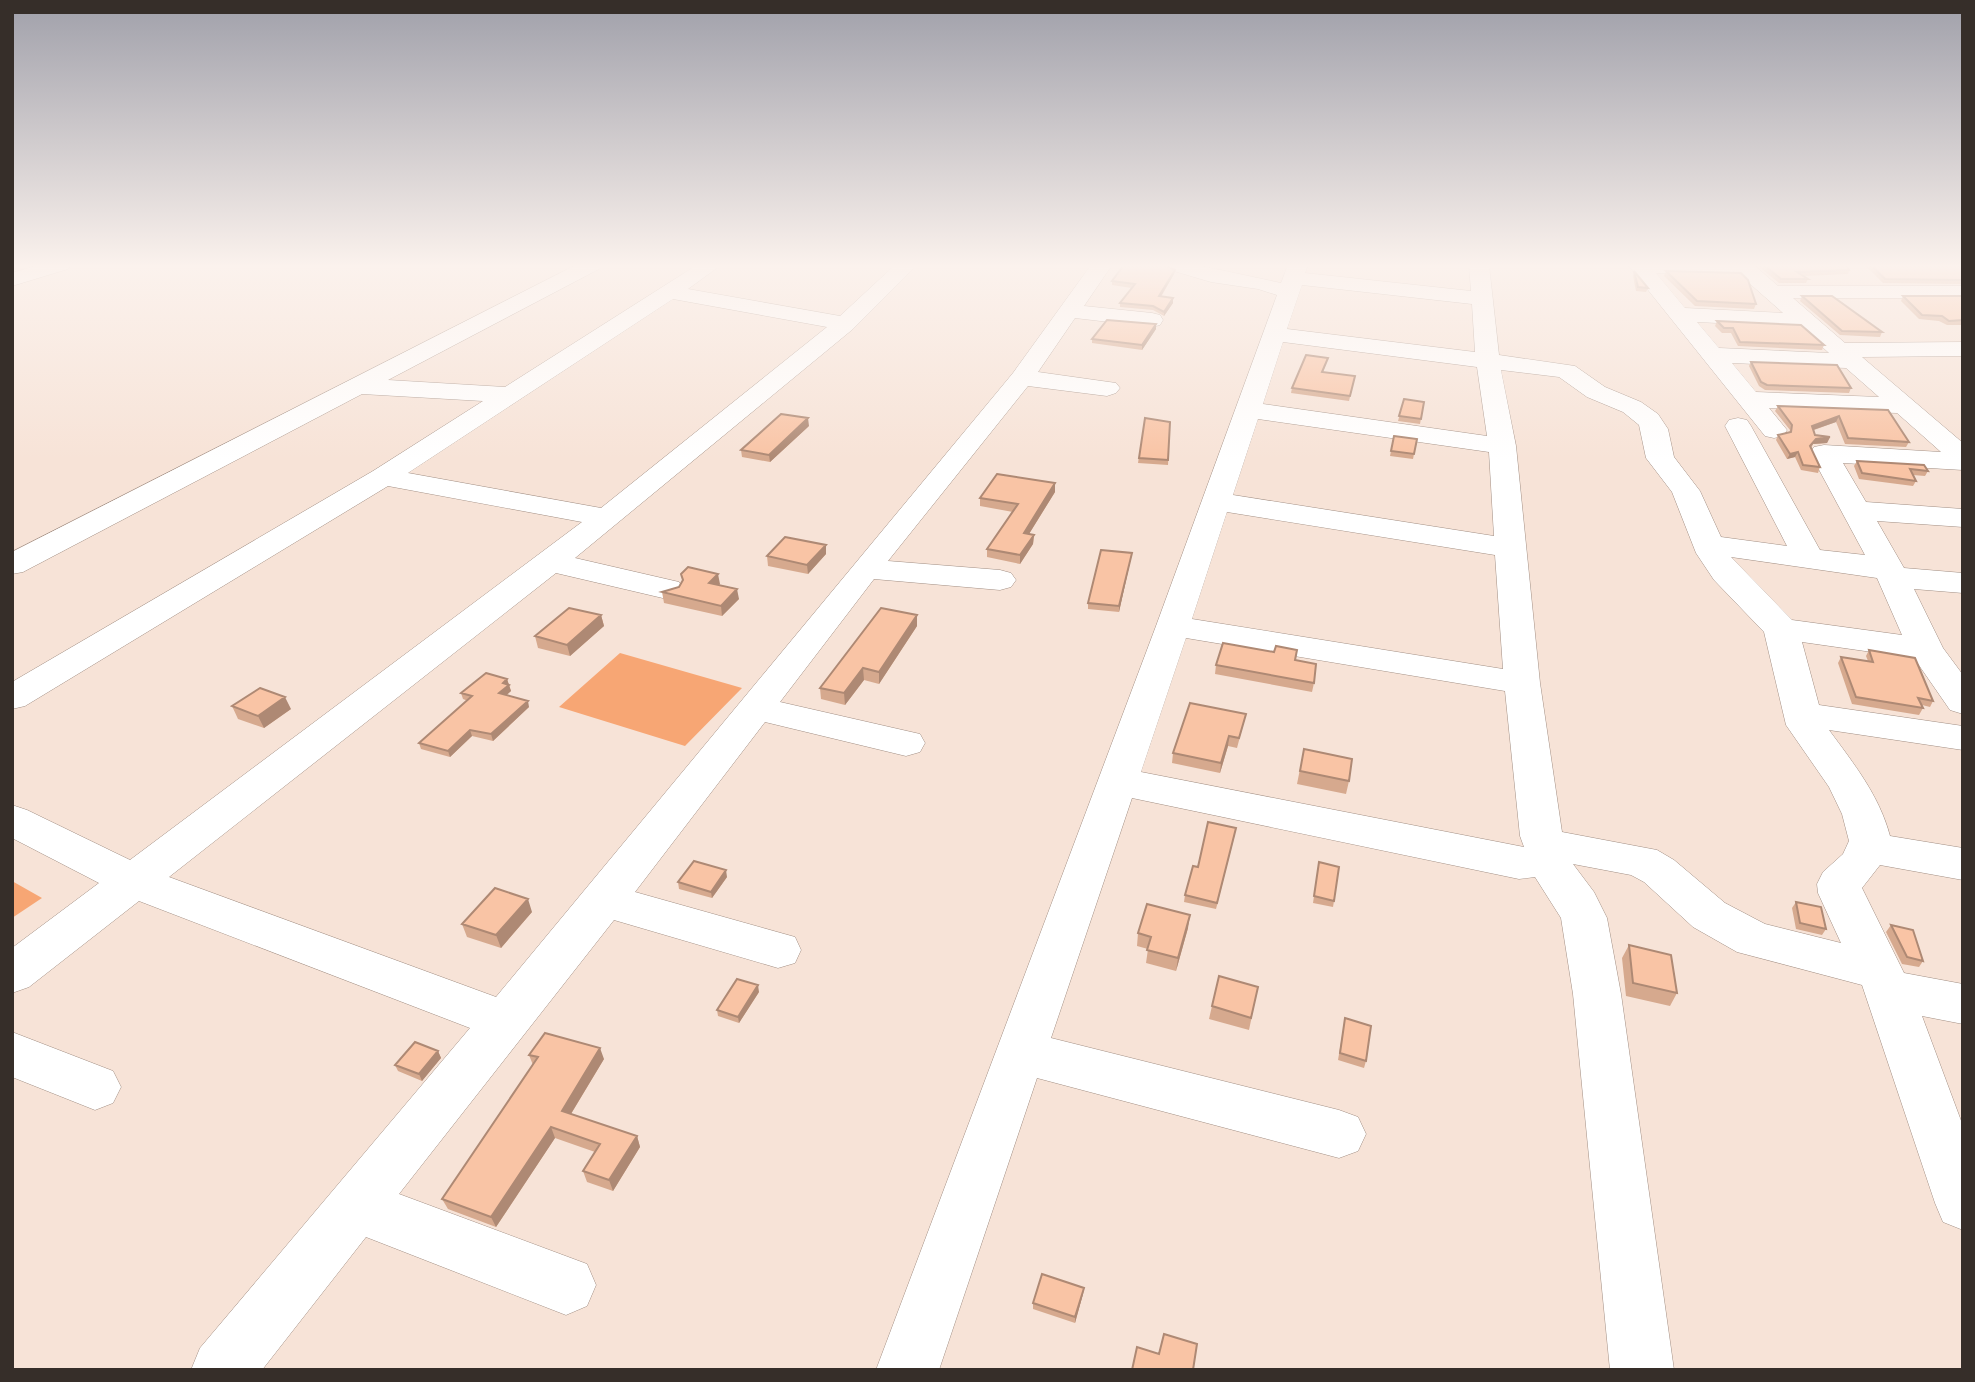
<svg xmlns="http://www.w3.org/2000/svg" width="1975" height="1382" font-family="'Asap Condensed',sans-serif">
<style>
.green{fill:#f7a674}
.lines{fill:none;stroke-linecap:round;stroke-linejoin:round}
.minor-casing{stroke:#a28f84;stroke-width:1}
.minor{fill:#fff;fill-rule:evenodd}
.wall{fill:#d6a98e}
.shaded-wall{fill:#ae8974}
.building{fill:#f9c4a5;stroke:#ae8974;stroke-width:2}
</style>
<rect width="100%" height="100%" fill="#f7e3d7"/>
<!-- green -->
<path class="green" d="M 620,653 L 742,688 L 685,746 L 559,707 Z
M 12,881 L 42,898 L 12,918 Z"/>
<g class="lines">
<defs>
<path id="minor" d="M 39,265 L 71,265 L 68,269 L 12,286 L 12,273 Z
M 576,265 L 602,265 L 599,269 L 388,380 L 505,387 L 697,265 L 721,265 L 688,289 L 840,316 L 895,265 L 917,265 L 853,329 L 575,558 L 679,582 L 683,589 L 679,596 L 667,599 L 556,573 L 169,877 L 496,997 L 1013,373 L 1091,265 L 1112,265 L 1084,306 L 1152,313 L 1160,315 L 1163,320 L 1160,325 L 1152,327 L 1075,318 L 1038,372 L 1116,383 L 1120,388 L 1116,393 L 1107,396 L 1028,386 L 888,561 L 1000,570 L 1011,573 L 1016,580 L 1011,587 L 1000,590 L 874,579 L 780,702 L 920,734 L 925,743 L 920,752 L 906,756 L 765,722 L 635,892 L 795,937 L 801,950 L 795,963 L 778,968 L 614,920 L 399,1194 L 587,1264 L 596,1285 L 587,1306 L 566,1315 L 366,1237 L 262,1370 L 191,1370 L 200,1348 L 470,1028 L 139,901 L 29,987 L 12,993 L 12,948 L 99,883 L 12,838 L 12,805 L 27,810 L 130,860 L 582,522 L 388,486 L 25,706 L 12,709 L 12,682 L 373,471 L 483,401 L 362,394 L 23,572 L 12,574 L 12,552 ZM 673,299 L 827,327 L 601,508 L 408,473 Z
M 1164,265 L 1197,265 L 1281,283 L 1288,265 L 1308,265 L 1305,273 L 1471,291 L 1469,265 L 1489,265 L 1499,355 L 1575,366 L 1605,387 L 1641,402 L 1658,414 L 1668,429 L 1674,457 L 1700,491 L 1721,537 L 1787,546 L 1725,426 L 1729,420 L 1738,418 L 1747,420 L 1751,426 L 1820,550 L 1865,555 L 1810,453 L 1814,447 L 1824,445 L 1941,452 L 1897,413 L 1769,408 L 1787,430 L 1783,436 L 1774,438 L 1765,436 L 1628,265 L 1754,265 L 1778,286 L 1963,286 L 1963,298 L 1793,298 L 1845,343 L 1963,342 L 1963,356 L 1862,357 L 1963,443 L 1963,470 L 1843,463 L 1866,502 L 1963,509 L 1963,527 L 1877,521 L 1904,568 L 1963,573 L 1963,593 L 1914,589 L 1943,648 L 1963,675 L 1963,714 L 1950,710 L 1914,658 L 1802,642 L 1819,705 L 1963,726 L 1963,750 L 1829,730 C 1854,764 1879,795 1890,836 L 1963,848 L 1963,880 L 1880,865 L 1862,888 L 1904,973 L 1963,984 L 1963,1024 L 1922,1016 L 1963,1126 L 1963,1230 L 1943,1222 L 1935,1203 L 1862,985 L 1737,952 L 1693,927 L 1644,882 L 1631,875 L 1573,864 L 1594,892 L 1607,918 L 1621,994 L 1674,1370 L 1610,1370 L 1573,994 L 1561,918 L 1535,877 L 1519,879 L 1132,798 L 1051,1038 L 1339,1110 L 1358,1117 L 1366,1134 L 1358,1151 L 1339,1158 L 1037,1078 L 939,1370 L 876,1370 L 1156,626 L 1277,295 L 1258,289 L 1211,282 L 1167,269 ZM 1656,273 L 1740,275 L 1783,313 L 1685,308 ZM 1302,285 L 1472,304 L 1475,352 L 1287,329 ZM 1697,322 L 1800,327 L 1829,353 L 1719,348 ZM 1283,342 L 1477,367 L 1487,436 L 1263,404 ZM 1732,363 L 1846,368 L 1879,397 L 1756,392 ZM 1501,370 L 1559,377 L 1587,397 L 1623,412 L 1639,425 L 1646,458 L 1672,492 L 1696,553 L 1714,580 L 1764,632 L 1786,725 L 1829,787 L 1842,814 L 1849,841 L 1843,854 L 1823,872 L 1817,884 L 1818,893 L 1841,943 L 1765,924 L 1725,903 L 1674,860 L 1657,850 L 1562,832 L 1540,683 L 1516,446 ZM 1258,419 L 1489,452 L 1494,536 L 1233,495 ZM 1227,512 L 1495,555 L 1503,669 L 1192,619 ZM 1731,557 L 1877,578 L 1902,635 L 1792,620 ZM 1186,638 L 1505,691 L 1520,836 L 1524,847 L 1141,772 Z
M 12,1032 L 113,1071 L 121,1087 L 113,1103 L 95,1110 L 12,1077 Z"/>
</defs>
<!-- minor casing -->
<use href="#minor" class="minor-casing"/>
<!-- minor -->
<use href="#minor" class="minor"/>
</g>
<!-- wall -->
<path class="wall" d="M 1757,265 L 1847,265 L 1849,270 L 1848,274 L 1803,276 L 1808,279 L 1806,283 L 1779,283 Z
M 1865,265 L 1963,265 L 1963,284 L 1883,283 Z
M 1165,266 L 1175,270 L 1174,274 L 1161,297 L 1173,298 L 1173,303 L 1164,316 L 1153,310 L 1120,307 L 1120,303 L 1132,288 L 1112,285 L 1112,281 Z
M 1634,271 L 1648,288 L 1646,292 L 1636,291 L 1633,276 Z
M 1666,271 L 1756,304 L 1754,309 L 1695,306 L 1664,276 Z
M 1802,296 L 1882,332 L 1880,337 L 1840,335 L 1800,301 Z
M 1903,296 L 1963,296 L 1963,325 L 1947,325 L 1939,321 L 1919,319 L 1901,301 Z
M 1717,321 L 1824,345 L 1822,350 L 1738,346 L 1731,333 L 1722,333 L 1715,326 Z
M 1156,329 L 1142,350 L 1092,343 L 1092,339 Z
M 1328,358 L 1323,372 L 1355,376 L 1349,401 L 1291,393 L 1292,388 Z
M 1751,362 L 1851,388 L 1849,393 L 1765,390 L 1759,386 L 1749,366 Z
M 1404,399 L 1424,402 L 1420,424 L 1398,421 Z
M 1778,406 L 1888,410 L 1909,442 L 1906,447 L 1845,444 L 1836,422 L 1814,430 L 1815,435 L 1830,437 L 1827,443 L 1813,444 L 1811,448 L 1820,467 L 1818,473 L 1801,470 L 1795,457 L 1787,459 L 1776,440 L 1778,435 L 1789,433 L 1790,430 L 1775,411 Z
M 1145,418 L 1170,422 L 1168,465 L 1138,463 Z
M 809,426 L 770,462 L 742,457 L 741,450 Z
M 1394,436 L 1417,439 L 1413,459 L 1390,456 Z
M 1857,461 L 1928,471 L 1925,476 L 1913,475 L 1916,481 L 1913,486 L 1859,479 L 1854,466 Z
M 1055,492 L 1029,534 L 1034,535 L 1033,544 L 1020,564 L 987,557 L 987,549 L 1013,512 L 980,506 L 980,498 Z
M 826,545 L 826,554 L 808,574 L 768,566 L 767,556 Z
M 1132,553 L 1119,612 L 1088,609 L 1088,603 Z
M 681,574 L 720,584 L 718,585 L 739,599 L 722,616 L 664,603 L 662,592 L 679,587 L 683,581 Z
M 601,615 L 604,626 L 570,656 L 538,648 L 535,636 Z
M 917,615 L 917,626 L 879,684 L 864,680 L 845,705 L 821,699 L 820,688 Z
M 1869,650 L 1933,701 L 1930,707 L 1922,705 L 1923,708 L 1919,715 L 1852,704 L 1838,663 L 1841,657 L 1868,661 L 1866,656 Z
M 1295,660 L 1314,683 L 1312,692 L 1215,674 L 1216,665 Z
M 507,679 L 511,691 L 506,695 L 529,707 L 493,741 L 472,736 L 450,757 L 421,749 L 419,743 L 468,701 L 463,699 L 461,693 Z
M 232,706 L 291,709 L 264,728 L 238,719 Z
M 1246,714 L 1237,748 L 1228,746 L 1220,773 L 1172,763 L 1173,753 Z
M 1304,749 L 1349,781 L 1346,794 L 1297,784 Z
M 1235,834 L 1216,909 L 1184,902 L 1185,895 L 1198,867 Z
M 1319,862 L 1334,901 L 1333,907 L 1313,903 Z
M 727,877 L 712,898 L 679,889 L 678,882 Z
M 1796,902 L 1826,929 L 1822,935 L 1796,929 L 1792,908 Z
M 532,912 L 501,948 L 467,937 L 462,924 Z
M 1891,925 L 1923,961 L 1919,967 L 1902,964 L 1886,932 Z
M 1188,928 L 1176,971 L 1146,963 L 1148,949 L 1137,946 L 1138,933 Z
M 1629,945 L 1677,993 L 1670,1006 L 1626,996 L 1622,958 Z
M 1258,987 L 1249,1030 L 1209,1019 L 1212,1006 Z
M 759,992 L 739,1023 L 718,1016 L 717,1010 Z
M 1345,1018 L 1366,1061 L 1364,1068 L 1338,1060 Z
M 438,1051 L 441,1058 L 422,1081 L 398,1071 L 395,1065 Z
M 529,1055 L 604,1059 L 571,1114 L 637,1136 L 640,1147 L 613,1191 L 587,1182 L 583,1171 L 595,1152 L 555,1138 L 496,1227 L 448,1209 L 442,1199 L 533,1065 Z
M 1084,1288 L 1083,1294 L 1075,1323 L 1033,1309 L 1033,1303 Z"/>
<!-- shaded-wall -->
<path class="shaded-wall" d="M 1175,270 L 1174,274 L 1158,301 L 1159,296 Z
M 1173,298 L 1173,303 L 1164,316 L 1164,312 Z
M 1156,324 L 1156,329 L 1142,350 L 1142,345 Z
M 1839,416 L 1836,422 L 1810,431 L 1812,426 Z
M 808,418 L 809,426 L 770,462 L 769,455 Z
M 1830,437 L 1827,443 L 1813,444 L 1808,452 L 1816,439 Z
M 1798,452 L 1795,457 L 1787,459 L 1790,454 Z
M 1055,483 L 1055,492 L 1024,542 L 1024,533 Z
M 1034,535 L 1033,544 L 1020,564 L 1020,555 Z
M 826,545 L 826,554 L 808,574 L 807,565 Z
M 1132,553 L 1131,558 L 1119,612 L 1119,606 Z
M 718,574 L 720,584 L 710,593 L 709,583 Z
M 737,589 L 739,599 L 722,616 L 721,606 Z
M 601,615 L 604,626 L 570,656 L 567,645 Z
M 917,615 L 917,626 L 879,684 L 879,672 Z
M 863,668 L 864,680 L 845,705 L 844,693 Z
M 507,679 L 511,691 L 501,700 L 499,693 L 503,683 Z
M 285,697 L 291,709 L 264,728 L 258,716 Z
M 528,701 L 529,707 L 493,741 L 491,734 Z
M 470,730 L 472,736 L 450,757 L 448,751 Z
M 1229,736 L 1228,746 L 1220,773 L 1221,763 Z
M 726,870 L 727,877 L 712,898 L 711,892 Z
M 528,899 L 532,912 L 501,948 L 496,935 Z
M 1190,915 L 1188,928 L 1176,971 L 1178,958 Z
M 758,985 L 759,992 L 739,1023 L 738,1017 Z
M 600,1048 L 604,1059 L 566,1122 L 562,1111 Z
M 438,1051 L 441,1058 L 422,1081 L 419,1074 Z
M 551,1127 L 555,1138 L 496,1227 L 491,1217 Z
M 637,1136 L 640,1147 L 613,1191 L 609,1180 Z
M 1084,1288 L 1083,1294 L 1075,1323 L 1075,1317 Z"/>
<!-- building -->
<path class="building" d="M 1124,265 L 1165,265 L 1175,270 L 1159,296 L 1173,298 L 1164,312 L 1153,306 L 1120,303 L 1135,284 L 1112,281 Z
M 1764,265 L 1847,265 L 1849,270 L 1797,272 L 1808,279 L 1781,279 Z
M 1871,265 L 1963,265 L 1963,280 L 1885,279 Z
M 1634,271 L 1648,288 L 1638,287 Z
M 1666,271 L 1741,273 L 1748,280 L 1756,304 L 1697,301 Z
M 1802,296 L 1832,296 L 1882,332 L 1842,331 Z
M 1903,296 L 1963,296 L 1963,320 L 1949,321 L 1942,316 L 1922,315 Z
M 1107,320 L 1156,324 L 1142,345 L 1092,339 Z
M 1717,321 L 1801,325 L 1824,345 L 1740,342 L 1733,328 L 1724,328 Z
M 1306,355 L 1328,358 L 1322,372 L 1355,376 L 1350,396 L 1292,388 Z
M 1751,362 L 1837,365 L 1851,388 L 1767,385 L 1761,382 Z
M 1404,399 L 1424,402 L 1421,419 L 1399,416 Z
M 1778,406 L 1888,410 L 1909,442 L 1848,438 L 1839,416 L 1812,426 L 1815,435 L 1830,437 L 1816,439 L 1810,446 L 1820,467 L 1803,465 L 1798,452 L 1790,454 L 1778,435 L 1791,432 L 1792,425 Z
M 781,414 L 808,418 L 769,455 L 741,450 Z
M 1145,418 L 1170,422 L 1168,460 L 1139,458 Z
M 1394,436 L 1417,439 L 1414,454 L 1391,451 Z
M 1857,461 L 1924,465 L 1928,471 L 1910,469 L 1916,481 L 1862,473 Z
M 997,474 L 1055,483 L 1024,533 L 1034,535 L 1020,555 L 987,549 L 1018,504 L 980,498 Z
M 785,537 L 826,545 L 807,565 L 767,556 Z
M 1101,550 L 1132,553 L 1119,606 L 1088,603 Z
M 688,567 L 718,574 L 709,583 L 737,589 L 721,606 L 662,592 L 679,587 L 683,580 L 681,574 Z
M 569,608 L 601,615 L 567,645 L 535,636 Z
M 881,608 L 917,615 L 879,672 L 863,668 L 844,693 L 820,688 Z
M 1223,643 L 1274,652 L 1276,646 L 1297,650 L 1295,660 L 1316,664 L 1314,683 L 1216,665 Z
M 1869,650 L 1915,658 L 1933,701 L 1918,698 L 1923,708 L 1856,697 L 1841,657 L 1873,662 Z
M 486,673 L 507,679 L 503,683 L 509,685 L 499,693 L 528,701 L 491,734 L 470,730 L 448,751 L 419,743 L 472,696 L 461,693 Z
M 260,688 L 285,697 L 258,716 L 232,706 Z
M 1190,703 L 1246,714 L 1239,738 L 1229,736 L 1221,763 L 1173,753 Z
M 1304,749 L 1352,759 L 1349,781 L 1300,771 Z
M 1208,822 L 1236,828 L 1217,903 L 1185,895 L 1193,866 L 1198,867 Z
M 694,861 L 726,870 L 711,892 L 678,882 Z
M 1319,862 L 1339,867 L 1334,901 L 1314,896 Z
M 495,888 L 528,899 L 496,935 L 462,924 Z
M 1796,902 L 1821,907 L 1826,929 L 1800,923 Z
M 1147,904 L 1190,915 L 1178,958 L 1147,950 L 1151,937 L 1138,933 Z
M 1891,925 L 1913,930 L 1923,961 L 1907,957 Z
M 1629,945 L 1671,955 L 1677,993 L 1633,983 Z
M 1219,976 L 1258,987 L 1251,1018 L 1212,1006 Z
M 737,979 L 758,985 L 738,1017 L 717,1010 Z
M 1345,1018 L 1371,1026 L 1366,1061 L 1340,1053 Z
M 545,1033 L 600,1048 L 562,1111 L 637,1136 L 609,1180 L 583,1171 L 600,1144 L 551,1127 L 491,1217 L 442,1199 L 538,1057 L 529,1055 Z
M 415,1042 L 438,1051 L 419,1074 L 395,1065 Z
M 1042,1274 L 1084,1288 L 1075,1317 L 1033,1303 Z
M 1164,1334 L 1197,1344 L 1193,1370 L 1132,1370 L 1137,1347 L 1159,1354 Z"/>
<!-- sky -->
<linearGradient id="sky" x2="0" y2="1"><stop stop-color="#a0a0aa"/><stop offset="0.58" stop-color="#fbf2ed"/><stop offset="1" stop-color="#fbf2ed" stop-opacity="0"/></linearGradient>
<rect width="1975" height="459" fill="url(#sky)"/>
<!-- border -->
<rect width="1975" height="1382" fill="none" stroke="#362e29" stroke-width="28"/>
</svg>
